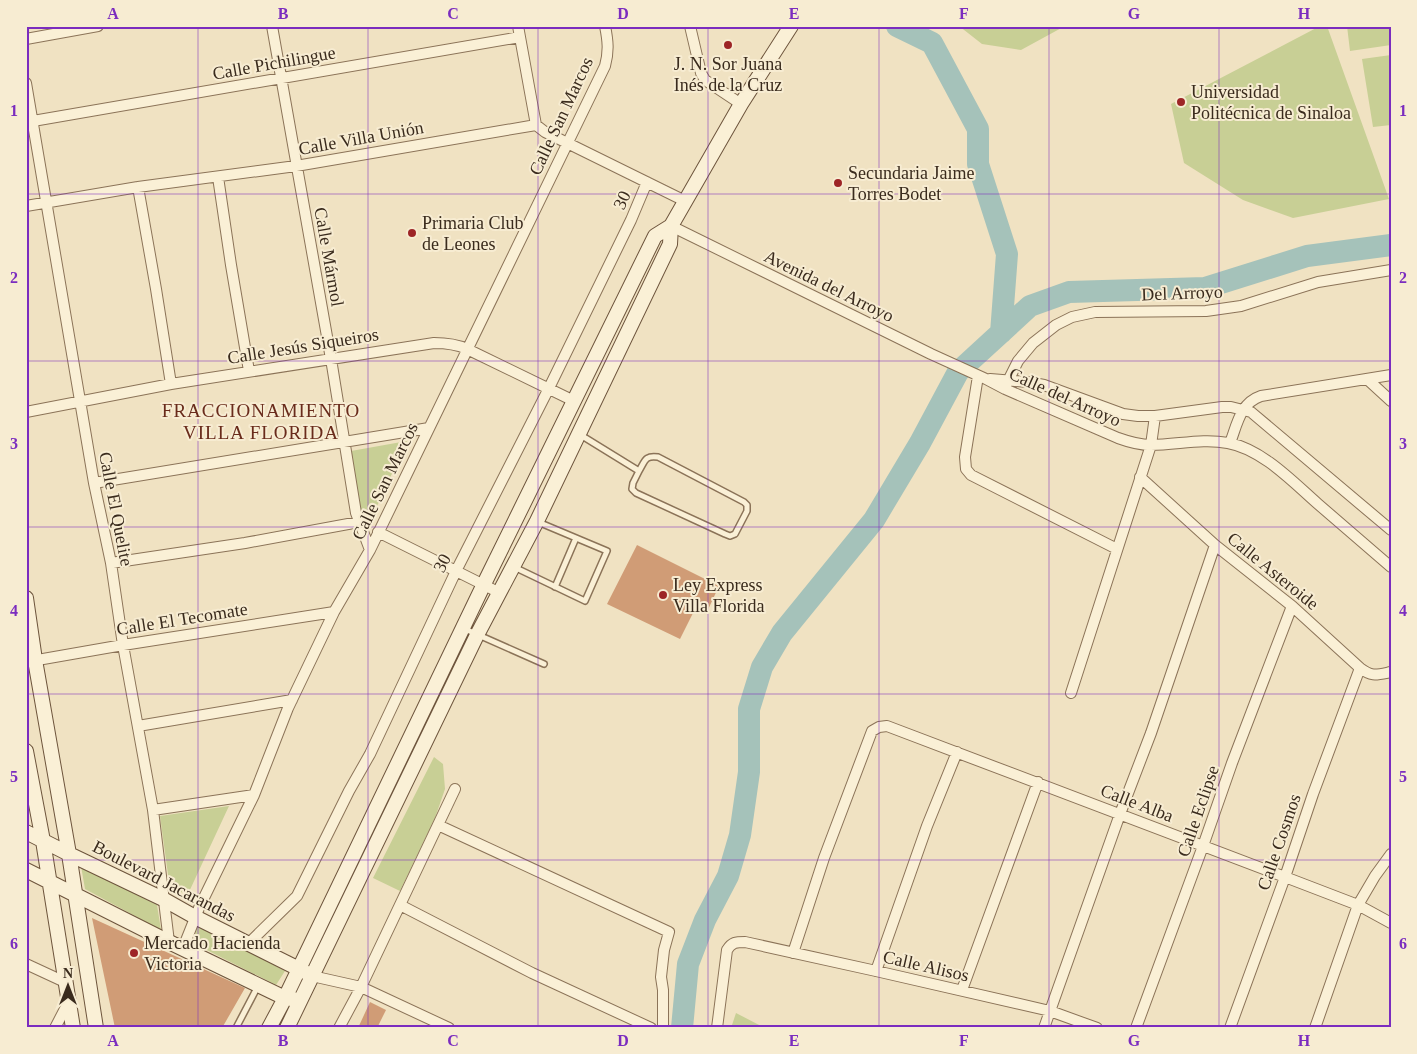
<svg xmlns="http://www.w3.org/2000/svg" width="1417" height="1054" font-family="Georgia,serif">
<style>
.green{fill:#c8cf95}
.lines{fill:none;stroke-linecap:round;stroke-linejoin:round}
.river{stroke:#a5c2ba;stroke-width:22}
.building{fill:#d09c76}
.lane-casing{stroke:#8b7358;stroke-width:8}
.street-casing{stroke:#8b7358;stroke-width:12}
.secondary-casing{stroke:#6d543c;stroke-width:16}
.lane{stroke:#faf0d6;stroke-width:5}
.street{stroke:#faf0d6;stroke-width:10}
.secondary{stroke:#faf0d6;stroke-width:14}
.grid{fill:none;stroke:#7b2cbf;stroke-width:1;stroke-opacity:0.55}
.poi-dot{fill:#9d2526;stroke:#f7ecd2;stroke-width:2}
.labels{text-anchor:middle;stroke-width:4;stroke-linejoin:round;paint-order:stroke}
.street-label{font-size:18px;fill:#3a2b1d;stroke:#f7ecd2}
.poi-label{font-size:18px;fill:#3a2b1d;stroke:#f7ecd2;text-anchor:start}
.neighbourhood-label{font-size:19px;letter-spacing:1px;fill:#692b1b;stroke:#f7ecd2}
.neatline{fill:none;stroke:#7b2cbf;stroke-width:2}
.grid-label{font-size:16px;text-anchor:middle;font-weight:bold;fill:#7b2cbf}
</style>
<rect width="100%" height="100%" fill="#f0e2c2"/>
<!-- green -->
<path class="green" d="M 959,26 L 1065,26 L 1021,50 L 982,44 Z
M 1320,26 L 1327,26 L 1389,199 L 1293,218 L 1243,200 L 1184,163 L 1171,104 Z
M 1347,26 L 1391,26 L 1391,45 L 1350,51 Z
M 1391,55 L 1391,125 L 1373,127 L 1362,59 Z
M 407,441 L 372,517 L 361,515 L 351,451 Z
M 434,757 L 443,764 L 445,789 L 435,818 L 400,891 L 373,878 Z
M 229,806 L 188,894 L 170,889 L 160,816 Z
M 81,866 L 157,905 L 161,930 L 85,889 Z
M 198,924 L 285,971 L 276,985 L 193,943 Z
M 736,1013 L 765,1028 L 731,1028 Z"/>
<g class="lines">
<!-- river -->
<path class="river" d="M 897,26 L 932,43 L 978,129 L 978,164 L 1007,254 L 1001,333
M 682,1028 L 688,964 L 705,920 L 728,876 L 740,835 L 749,772 L 749,709 L 762,667 L 782,633 L 874,520 L 920,443 L 958,372 L 1030,306 L 1069,292 L 1205,288 L 1307,256 L 1391,245"/>
</g>
<!-- building -->
<path class="building" d="M 637,545 L 719,586 L 706,614 L 695,609 L 680,639 L 607,604 Z
M 92,918 L 245,988 L 222,1028 L 115,1028 Z
M 370,1002 L 386,1010 L 377,1028 L 358,1028 Z"/>
<g class="lines">
<defs>
<path id="lane" d="M 579,434 L 639,471 C 645,461 645,455 658,457 L 744,502 L 747,505 L 747,511 L 735,534 L 730,536 L 725,534 L 636,493 L 632,489 L 633,483 L 639,471
M 514,567 L 585,601 L 607,551 L 538,522
M 555,587 L 576,538
M 465,629 L 544,664
M 236,1028 L 258,986"/>
<path id="street" d="M 272,26 L 331,359 L 356,513 L 370,550
M 518,26 L 536,125
M 690,26 L 701,73 L 705,80 L 741,104
M 26,39 L 98,26
M 26,83 L 94,483 L 111,563 L 123,645 L 153,810 L 169,942
M 33,121 L 520,37
M 218,177 L 231,265 L 249,371
M 138,187 L 156,289 L 171,384
M 26,206 L 138,187 L 296,166 L 536,125 L 545,132 L 685,201
M 671,226 L 931,354 L 986,379 L 1005,389 L 1118,438 C 1129,442 1140,445 1151,445 C 1177,445 1202,438 1228,443 C 1262,449 1293,482 1318,504 C 1342,525 1367,546 1391,567
M 978,376 L 965,457 L 966,469 L 971,475 L 1117,549
M 990,379 L 1028,382 L 1044,385 L 1123,414 L 1138,416 L 1155,416 L 1222,407 L 1231,407 L 1251,412 L 1391,530
M 1367,379 L 1391,401
M 1006,385 L 1018,361 L 1033,343 L 1056,325 L 1072,317 L 1095,312 L 1206,311 L 1241,306 L 1318,282 L 1391,270
M 26,412 L 171,384 L 434,343 C 446,343 456,344 467,349 L 574,401
M 1230,443 C 1237,425 1240,403 1261,396 L 1391,375
M 1140,477 L 1215,545 L 1292,606 L 1360,668 C 1372,677 1376,675 1391,672
M 94,483 L 429,428
M 378,532 L 500,593
M 111,563 L 245,543 L 359,522
M 26,662 L 123,645 L 334,612
M 1071,693 L 1151,445 L 1155,416
M 138,726 L 292,700
M 153,810 L 254,795
M 438,825 L 669,932 L 664,950 L 661,977 L 663,990 L 663,1028
M 400,905 L 532,973 L 651,1028
M 248,944 L 297,896 L 349,791 L 370,754 L 456,571 L 549,388 L 631,220 L 647,182
M 183,948 L 199,908 L 254,795 L 288,708 L 334,612 L 370,550 L 605,66 C 609,51 608,41 605,26
M 793,953 L 824,858 L 872,731 L 879,727 L 887,726 L 1285,877 L 1358,905 L 1391,923
M 26,964 L 67,983
M 876,971 L 927,826 L 957,752
M 312,976 L 361,987 L 449,1028
M 962,990 L 1038,782
M 55,1028 L 69,1001
M 339,1028 L 361,987 L 455,789
M 717,1028 L 727,950 C 732,942 736,942 745,942 L 876,971 L 1050,1011 L 1097,1028
M 1044,1028 L 1120,814 L 1151,733 L 1215,545
M 1136,1028 L 1203,846 L 1232,763 L 1292,606
M 1230,1028 L 1285,877 L 1313,794 L 1360,668
M 1315,1028 L 1358,905 L 1375,876 L 1391,854"/>
<path id="secondary" d="M 26,598 L 35,660 L 69,854 L 96,1028
M 26,751 L 43,841 L 73,1028
M 26,832 L 69,854 L 163,899 L 195,917 L 305,972
M 26,870 L 169,942 L 285,998 L 293,999
M 269,1028 L 285,998 L 483,586 L 655,236 L 671,226
M 287,1028 L 477,635 L 537,521 L 670,244 L 671,226 L 741,104 L 791,26"/>
</defs>
<!-- lane casing -->
<use href="#lane" class="lane-casing"/>
<!-- street casing -->
<use href="#street" class="street-casing"/>
<!-- secondary casing -->
<use href="#secondary" class="secondary-casing"/>
<!-- lane -->
<use href="#lane" class="lane"/>
<!-- street -->
<use href="#street" class="street"/>
<!-- secondary -->
<use href="#secondary" class="secondary"/>
</g>
<!-- grid -->
<path class="grid" d="M 198,26 L 198,1028M 368,26 L 368,1028M 538,26 L 538,1028M 708,26 L 708,1028M 879,26 L 879,1028M 1049,26 L 1049,1028M 1219,26 L 1219,1028M 26,194 L 1391,194M 26,361 L 1391,361M 26,527 L 1391,527M 26,694 L 1391,694M 26,860 L 1391,860"/>
<!-- markers -->
<g class="poi-dot">
<circle cx="728" cy="45" r="5"/>
<circle cx="1181" cy="102" r="5"/>
<circle cx="838" cy="183" r="5"/>
<circle cx="412" cy="233" r="5"/>
<circle cx="663" cy="595" r="5"/>
<circle cx="134" cy="953" r="5"/>
</g>
<g class="labels">
<!-- street labels -->
<g class="street-label">
<text transform="translate(274 63) rotate(-10)" y="6">Calle Pichilingue</text>
<text transform="translate(561 116) rotate(-65)" y="6">Calle San Marcos</text>
<text transform="translate(361 138) rotate(-10)" y="6">Calle Villa Unión</text>
<text transform="translate(622 200) rotate(-66)" y="6">30</text>
<text transform="translate(329 257) rotate(80)" y="6">Calle Mármol</text>
<text transform="translate(829 286) rotate(26)" y="6">Avenida del Arroyo</text>
<text transform="translate(1182 293) rotate(-2)" y="6">Del Arroyo</text>
<text transform="translate(303 346) rotate(-9)" y="6">Calle Jesús Siqueiros</text>
<text transform="translate(1065 397) rotate(24)" y="6">Calle del Arroyo</text>
<text transform="translate(385 481) rotate(-64)" y="6">Calle San Marcos</text>
<text transform="translate(116 509) rotate(79)" y="6">Calle El Quelite</text>
<text transform="translate(442 563) rotate(-64)" y="6">30</text>
<text transform="translate(1273 571) rotate(39)" y="6">Calle Asteroide</text>
<text transform="translate(182 619) rotate(-9)" y="6">Calle El Tecomate</text>
<text transform="translate(1137 803) rotate(21)" y="6">Calle Alba</text>
<text transform="translate(1198 811) rotate(-71)" y="6">Calle Eclipse</text>
<text transform="translate(1279 842) rotate(-71)" y="6">Calle Cosmos</text>
<text transform="translate(164 881) rotate(27)" y="6">Boulevard Jacarandas</text>
<text transform="translate(926 966) rotate(13)" y="6">Calle Alisos</text>
</g>
<!-- poi labels -->
<g class="poi-label">
<text x="728" y="70" text-anchor="middle">J. N. Sor Juana<tspan x="728" dy="21">Inés de la Cruz</tspan></text>
<text x="1191" y="98">Universidad<tspan x="1191" dy="21">Politécnica de Sinaloa</tspan></text>
<text x="848" y="179">Secundaria Jaime<tspan x="848" dy="21">Torres Bodet</tspan></text>
<text x="422" y="229">Primaria Club<tspan x="422" dy="21">de Leones</tspan></text>
<text x="673" y="591">Ley Express<tspan x="673" dy="21">Villa Florida</tspan></text>
<text x="144" y="949">Mercado Hacienda<tspan x="144" dy="21">Victoria</tspan></text>
</g>
<!-- neighbourhood labels -->
<g class="neighbourhood-label">
<text x="261" y="417">FRACCIONAMIENTO<tspan x="261" dy="22">VILLA FLORIDA</tspan></text>
</g>
</g>
<!-- border -->
<rect width="1417" height="1054" fill="none" stroke="#f7ecd2" stroke-width="55"/>
<!-- north arrow -->
<g transform="translate(68 986)" stroke="#f7ecd2" stroke-width="4" paint-order="stroke">
<path d="M0-4L9 19L0 12L-9 19Z" fill="#3a2b1d"/>
<text y="-8" font-size="14" font-weight="bold" text-anchor="middle" fill="#3a2b1d">N</text>
</g>
<rect x="28" y="28" width="1362" height="998" class="neatline"/>
<g class="grid-label">
<text x="113" y="19">A</text>
<text x="283" y="19">B</text>
<text x="453" y="19">C</text>
<text x="623" y="19">D</text>
<text x="794" y="19">E</text>
<text x="964" y="19">F</text>
<text x="1134" y="19">G</text>
<text x="1304" y="19">H</text>
<text x="14" y="116">1</text>
<text x="1403" y="116">1</text>
<text x="14" y="283">2</text>
<text x="1403" y="283">2</text>
<text x="14" y="449">3</text>
<text x="1403" y="449">3</text>
<text x="14" y="616">4</text>
<text x="1403" y="616">4</text>
<text x="14" y="782">5</text>
<text x="1403" y="782">5</text>
<text x="14" y="949">6</text>
<text x="1403" y="949">6</text>
<text x="113" y="1046">A</text>
<text x="283" y="1046">B</text>
<text x="453" y="1046">C</text>
<text x="623" y="1046">D</text>
<text x="794" y="1046">E</text>
<text x="964" y="1046">F</text>
<text x="1134" y="1046">G</text>
<text x="1304" y="1046">H</text>
</g>
</svg>
